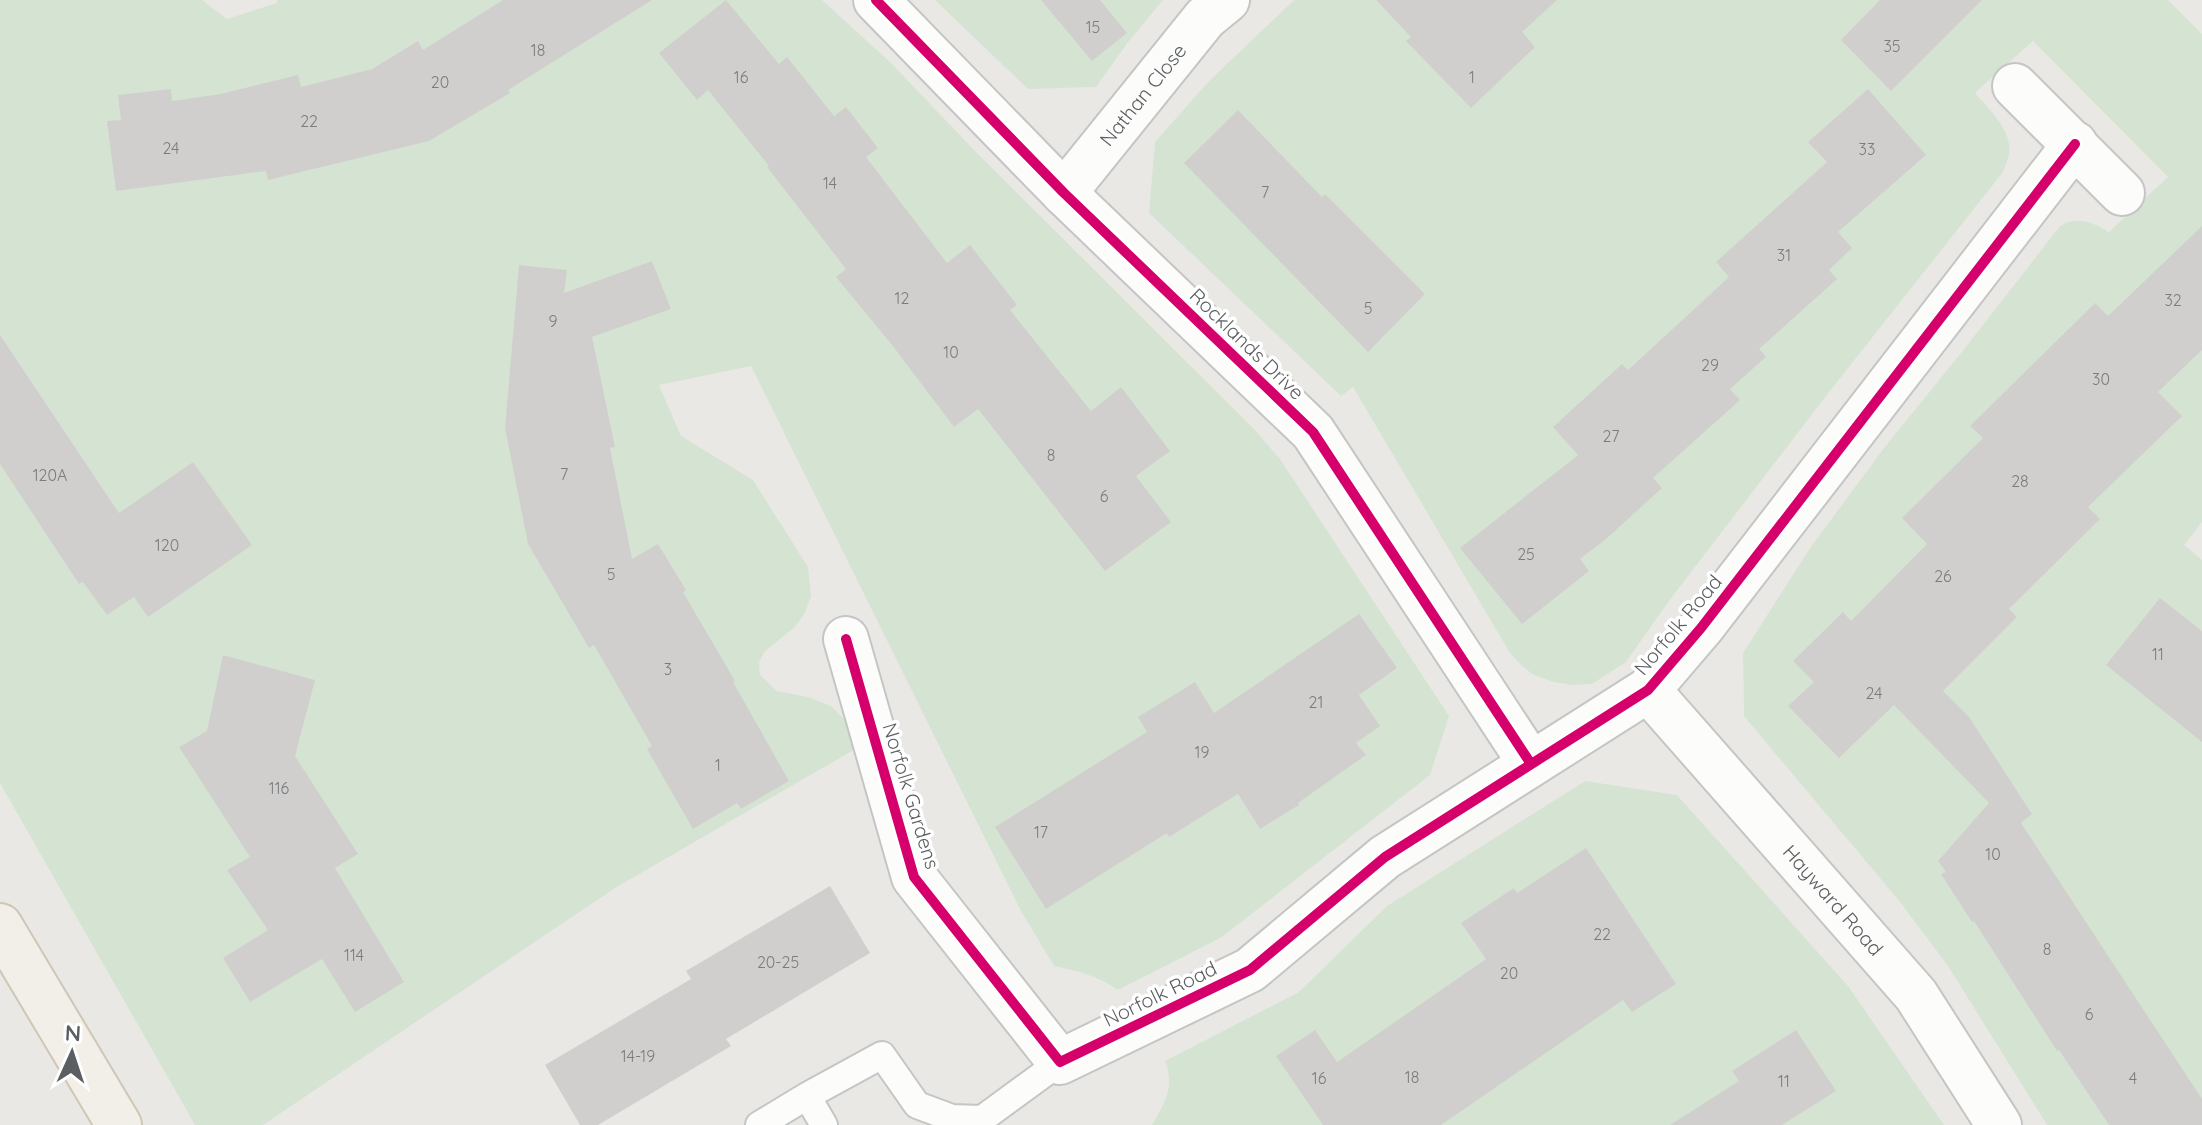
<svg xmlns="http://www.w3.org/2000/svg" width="2202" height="1125" font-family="Quicksand,sans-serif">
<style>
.green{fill:#d5e4d2}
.building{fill:#d1cfce}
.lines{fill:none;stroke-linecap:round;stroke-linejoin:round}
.service-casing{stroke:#c4c5c5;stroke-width:30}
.minor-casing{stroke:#c4c5c5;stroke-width:48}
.primary-casing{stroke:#cfc6b6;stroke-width:48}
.service{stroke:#fcfcfb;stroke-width:26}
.minor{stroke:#fcfcfb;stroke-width:44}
.primary{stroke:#f1efe8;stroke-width:44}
.cycleway-casing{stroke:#fff;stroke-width:15}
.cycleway{stroke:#d6006c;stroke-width:10}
.labels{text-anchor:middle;stroke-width:7;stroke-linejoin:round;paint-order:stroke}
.number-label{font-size:16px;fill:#7a7c7e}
.street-label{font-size:20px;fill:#5b5f62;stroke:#fff}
</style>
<rect width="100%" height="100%" fill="#eae8e5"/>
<!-- green -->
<path class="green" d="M 0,0 L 202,0 L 227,19 L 277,3 L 277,0 L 822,0 L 890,62 L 977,153 L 1255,430 L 1280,459 L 1449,716 L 1430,775 L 1222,937 L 1118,990 C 1098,976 1078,971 1054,966 L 1021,911 L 751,366 L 659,385 L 681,436 L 753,480 L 808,567 L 811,596 L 805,613 L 795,627 L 764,652 L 759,663 L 760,675 L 777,691 L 808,697 L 831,706 L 847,722 L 857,748 L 615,888 L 263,1125 L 195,1125 L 0,783 Z
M 935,0 L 1163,0 L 1129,41 L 1096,87 L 1028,89 Z
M 1294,0 L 2168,0 L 2202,34 L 2202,522 L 2184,545 L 2202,560 L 2202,1125 L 2047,1125 L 1948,966 L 1900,902 L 1744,716 L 1743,653 L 1810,548 L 1884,448 L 1965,348 L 2060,226 C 2078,216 2092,222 2109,232 L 2168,177 L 2033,41 L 1975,93 C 1988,108 2013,131 2009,154 C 2008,160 2005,166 2003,172 L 1826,396 L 1669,601 L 1626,662 L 1592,684 L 1573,685 L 1553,682 L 1532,674 L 1520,664 L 1510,653 L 1353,387 L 1341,396 L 1149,213 L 1155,142 L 1208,82 Z
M 1585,781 L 1677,795 L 1848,986 L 1944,1125 L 1152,1125 C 1165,1102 1175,1087 1165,1061 L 1299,992 L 1387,906 Z"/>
<!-- building -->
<path class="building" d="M 503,0 L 652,0 L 508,90 L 510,93 L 429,141 L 268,180 L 266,171 L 116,191 L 107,121 L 121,120 L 118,95 L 171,89 L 172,101 L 221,94 L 298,75 L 301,87 L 372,69 L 418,41 L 423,50 Z
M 726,0 L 779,64 L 787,57 L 834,116 L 846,107 L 878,148 L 866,157 L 947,263 L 970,245 L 1017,305 L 1010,310 L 1091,411 L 1121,387 L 1170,451 L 1136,476 L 1171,522 L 1105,571 L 978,409 L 954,427 L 892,345 L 836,277 L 846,269 L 767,167 L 769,166 L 708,90 L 697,100 L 659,53 Z
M 1041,0 L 1100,0 L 1127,33 L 1092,61 Z
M 1376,0 L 1557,0 L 1522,32 L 1535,47 L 1471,108 L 1406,41 L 1411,37 Z
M 1880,0 L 1982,0 L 1891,91 L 1841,40 Z
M 1868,89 L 1926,155 L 1838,232 L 1852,248 L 1829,270 L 1837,279 L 1759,349 L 1766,357 L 1730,389 L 1740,400 L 1653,478 L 1662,488 L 1606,539 L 1580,559 L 1589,571 L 1522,624 L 1460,548 L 1578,455 L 1553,427 L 1622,364 L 1628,370 L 1729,277 L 1716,262 L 1827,162 L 1808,142 Z
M 1238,110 L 1322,197 L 1325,194 L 1425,294 L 1368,352 L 1184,163 Z
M 2202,226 L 2202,350 L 2158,392 L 2182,416 L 2088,507 L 2100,519 L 2009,609 L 2017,617 L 1943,691 L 1969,717 L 2032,814 L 2021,823 L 2202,1099 L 2202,1125 L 2109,1125 L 2059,1050 L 2057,1051 L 1974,921 L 1972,922 L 1941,874 L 1946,872 L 1938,861 L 1989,803 L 1894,705 L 1839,758 L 1788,706 L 1814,682 L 1793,661 L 1843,612 L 1851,621 L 1927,544 L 1902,518 L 1983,438 L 1970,426 L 2095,303 L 2108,316 Z
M 652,261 L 671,309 L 592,337 L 615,447 L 610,448 L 632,559 L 658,544 L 686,590 L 683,592 L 735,681 L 733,682 L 789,781 L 741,809 L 737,803 L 693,829 L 647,749 L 652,746 L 594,645 L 589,648 L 528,544 L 505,428 L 519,265 L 567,270 L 564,293 Z
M 0,335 L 119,513 L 193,462 L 252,545 L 148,617 L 134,597 L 107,615 L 83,582 L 79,584 L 0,464 Z
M 2160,598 L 2202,631 L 2202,742 L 2106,665 Z
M 1359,614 L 1397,668 L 1359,695 L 1380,726 L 1356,743 L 1366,755 L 1298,803 L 1299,805 L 1260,829 L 1238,794 L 1169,837 L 1167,833 L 1046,909 L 995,827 L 1147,732 L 1138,717 L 1195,682 L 1214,713 Z
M 223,655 L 315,680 L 295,756 L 358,854 L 335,868 L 404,982 L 355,1012 L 322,959 L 250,1002 L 223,958 L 268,930 L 227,870 L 250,857 L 179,747 L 207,731 Z
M 1586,848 L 1676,984 L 1632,1012 L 1623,1000 L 1441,1125 L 1323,1125 L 1276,1056 L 1315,1030 L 1337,1062 L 1486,959 L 1461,923 L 1514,888 L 1517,893 Z
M 830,886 L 870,953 L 726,1039 L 731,1046 L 598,1125 L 580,1125 L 545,1065 L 691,979 L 686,971 Z
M 1796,1030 L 1836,1091 L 1782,1125 L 1670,1125 L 1739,1081 L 1732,1071 Z"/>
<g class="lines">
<defs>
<path id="service" d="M 807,1096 L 882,1055 L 917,1105 L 952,1118 L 982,1119 L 1060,1062
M 759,1125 L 807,1096 L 824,1125"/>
<g id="minor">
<path d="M 876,0 L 1064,193 L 1313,432 L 1531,764"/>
<path d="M 2015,86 L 2122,193"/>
<path id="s1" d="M 1064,193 L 1205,18 L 1227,0"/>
<path d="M 846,639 L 914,877 L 1060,1062 L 1250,970 L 1385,857 L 1648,690 L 1701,628 L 2075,144"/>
<path id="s2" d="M 1648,690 L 1916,995 L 1999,1125"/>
</g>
<path id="primary" d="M 0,926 L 119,1125"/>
</defs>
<!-- service casing -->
<use href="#service" class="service-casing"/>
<!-- minor casing -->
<use href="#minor" class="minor-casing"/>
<!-- primary casing -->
<use href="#primary" class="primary-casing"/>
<!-- service -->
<use href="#service" class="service"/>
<!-- minor -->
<use href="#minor" class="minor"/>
<!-- primary -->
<use href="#primary" class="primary"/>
<defs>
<path id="cycleway" d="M 876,0 L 1064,193 L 1313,432 L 1531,764
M 846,639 L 914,877 L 1060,1062 L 1250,970 L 1385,857 L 1648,690 L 1701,628 L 2075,144"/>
</defs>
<!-- cycleway casing -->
<use href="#cycleway" class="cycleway-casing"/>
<!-- cycleway -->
<use href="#cycleway" class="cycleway"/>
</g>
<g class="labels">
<!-- number labels -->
<g class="number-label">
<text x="1093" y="33">15</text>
<text x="1892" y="52">35</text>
<text x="538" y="56">18</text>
<text x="741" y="83">16</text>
<text x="1472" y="83">1</text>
<text x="440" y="88">20</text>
<text x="309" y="127">22</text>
<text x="171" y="154">24</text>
<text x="1867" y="155">33</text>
<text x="830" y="189">14</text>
<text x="1265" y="198">7</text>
<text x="1784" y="261">31</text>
<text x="902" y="304">12</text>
<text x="2173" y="306">32</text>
<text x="1368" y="314">5</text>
<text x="553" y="327">9</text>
<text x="951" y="358">10</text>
<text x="1710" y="371">29</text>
<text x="2101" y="385">30</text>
<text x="1611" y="442">27</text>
<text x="1051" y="461">8</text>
<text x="564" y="480">7</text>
<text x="50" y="481">120A</text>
<text x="2020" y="487">28</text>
<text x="1104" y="502">6</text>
<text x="167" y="551">120</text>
<text x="1526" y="560">25</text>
<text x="611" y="580">5</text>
<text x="1943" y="582">26</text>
<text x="2158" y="660">11</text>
<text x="668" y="675">3</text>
<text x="1874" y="699">24</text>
<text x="1316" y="708">21</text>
<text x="1202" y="758">19</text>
<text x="718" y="771">1</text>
<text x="279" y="794">116</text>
<text x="1041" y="838">17</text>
<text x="1993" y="860">10</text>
<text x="1602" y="940">22</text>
<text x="2047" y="955">8</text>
<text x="354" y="961">114</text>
<text x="778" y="968">20-25</text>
<text x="1509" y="979">20</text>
<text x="2089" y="1020">6</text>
<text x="638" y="1062">14-19</text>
<text x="1412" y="1083">18</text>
<text x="1319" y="1084">16</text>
<text x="2133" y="1084">4</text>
<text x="1784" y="1087">11</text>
</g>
<!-- street labels -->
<g class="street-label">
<text dy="7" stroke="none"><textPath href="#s1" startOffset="126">Nathan Close</textPath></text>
<text transform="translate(1247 344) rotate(44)" y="7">Rocklands Drive</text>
<text transform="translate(1678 625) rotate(-50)" y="7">Norfolk Road</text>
<text transform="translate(911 796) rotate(73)" y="7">Norfolk Gardens</text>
<text dy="7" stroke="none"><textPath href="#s2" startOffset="280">Hayward Road</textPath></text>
<text transform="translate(1160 994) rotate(-26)" y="7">Norfolk Road</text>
</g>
</g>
<!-- north arrow -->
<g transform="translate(72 1053) rotate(3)" stroke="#ffffff" stroke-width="6" paint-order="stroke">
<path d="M0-6L14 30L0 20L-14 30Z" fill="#5b5f62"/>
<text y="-12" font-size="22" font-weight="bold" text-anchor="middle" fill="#5b5f62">N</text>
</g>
</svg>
